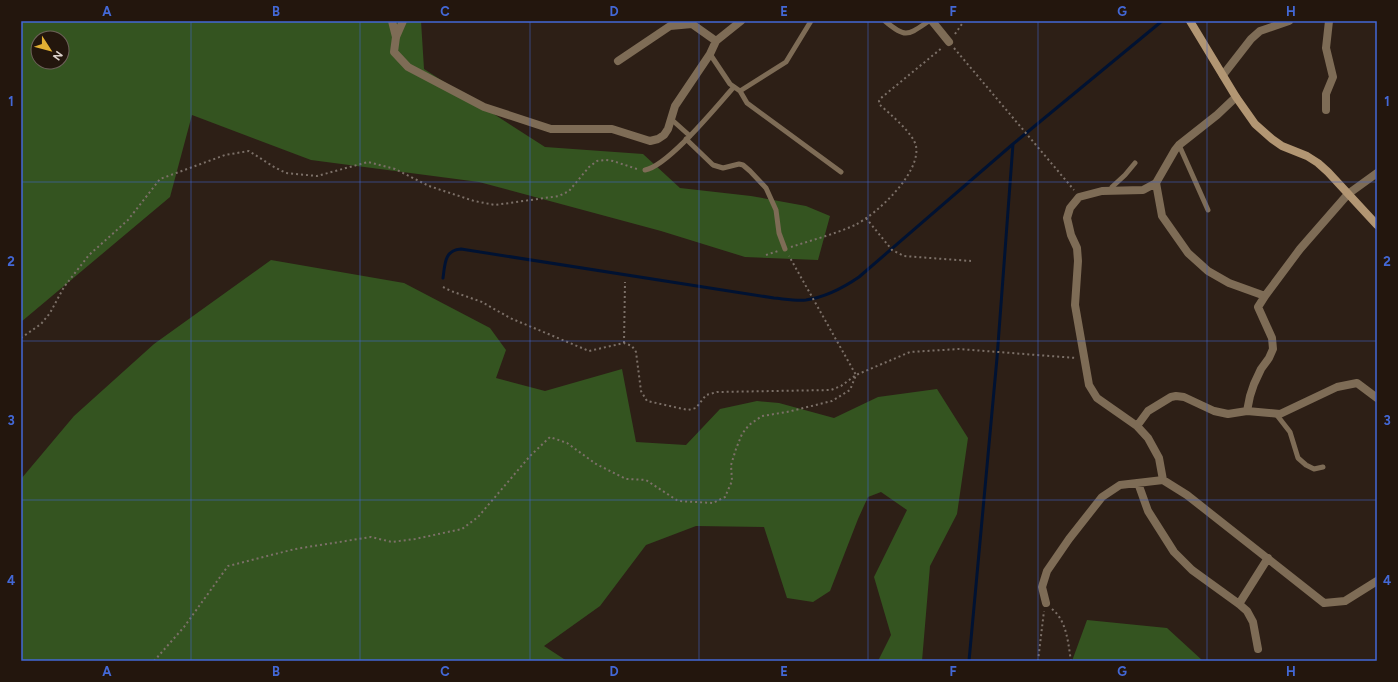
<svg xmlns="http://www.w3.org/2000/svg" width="1398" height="682" font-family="Figtree,sans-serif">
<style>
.forest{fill:#345420;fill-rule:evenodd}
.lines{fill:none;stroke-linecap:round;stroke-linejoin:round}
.stream{stroke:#001232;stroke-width:3}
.path{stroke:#7c7068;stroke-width:2;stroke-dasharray:2 3;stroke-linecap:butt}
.service{stroke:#7e6c56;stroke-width:5}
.minor{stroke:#7e6c56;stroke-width:8}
.secondary{stroke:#b29673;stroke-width:8}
.grid{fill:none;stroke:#4368d6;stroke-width:1;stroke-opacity:0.55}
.neatline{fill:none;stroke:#4368d6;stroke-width:1.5}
.grid-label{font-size:13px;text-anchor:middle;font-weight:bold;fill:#4368d6}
</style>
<rect width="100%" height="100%" fill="#2d1f16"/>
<!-- forest -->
<path class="forest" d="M 21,21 L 421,21 L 424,69 L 545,147 L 643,154 L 680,188 L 751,196 L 806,206 L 830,216 L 818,260 L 745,257 L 661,231 L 479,182 L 311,160 L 192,115 L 170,197 L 21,322 ZM 38,38 L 62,38 L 62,62 L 38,62 Z
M 271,260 L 404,283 L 490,328 L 506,350 L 496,378 L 545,391 L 622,369 L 636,442 L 686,445 L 720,409 L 757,401 L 779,403 L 834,418 L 878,397 L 937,389 L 968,438 L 957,514 L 930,566 L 922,661 L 878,661 L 891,635 L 874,577 L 907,510 L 881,492 L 868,497 L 858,519 L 830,591 L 813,602 L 787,598 L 764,527 L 696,526 L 646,545 L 600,606 L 544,646 L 567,661 L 21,661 L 21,479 L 74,416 L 154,344 Z
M 1087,620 L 1167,628 L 1203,661 L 1072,661 Z"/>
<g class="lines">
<!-- stream -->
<path class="stream" d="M 443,278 C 445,265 444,250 461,249 L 774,298 C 785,299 796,301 806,300 C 826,297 843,288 859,277 L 1013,144
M 969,661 L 997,358 L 1013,144 L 1162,21"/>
<!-- path -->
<path class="path" d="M 955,34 L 964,21
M 954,48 L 1074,190
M 866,218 L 892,250 L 904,256 L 971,261
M 791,247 C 812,240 835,234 855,225 C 877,214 921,173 916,146 C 913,133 890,114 880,105 L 879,101 L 881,98 L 943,47
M 766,255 L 778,251
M 443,287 L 451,291 L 482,302 L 510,318 L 589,351 L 624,343 L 632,346 L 636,352 L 641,391 L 647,401 L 688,410 L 696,408 L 706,395 L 717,392 L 831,390 L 841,386 L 856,375 L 910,352 L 959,349 L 1076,358
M 21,338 L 41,324 L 50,313 L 64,287 L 89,255 L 128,220 L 160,179 L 225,155 L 249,151 L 274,167 L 286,173 L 317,176 L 368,162 L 395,169 L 429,186 L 474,201 L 495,205 L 559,196 L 569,191 L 589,167 L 597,161 L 606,160 L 613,161 L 637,169
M 624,343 L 625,282
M 1052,609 C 1067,621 1068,643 1071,661
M 154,661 L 184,627 L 228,566 L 295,549 L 371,537 L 392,542 L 415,539 L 462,529 L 478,517 L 530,456 L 550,437 L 567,443 L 596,464 L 626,479 L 646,480 L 678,501 L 713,503 L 725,497 L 732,481 L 731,465 L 736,449 L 742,434 L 749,425 L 762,416 L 787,412 L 832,401 L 850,390 L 856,375 L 789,256
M 1038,661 L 1044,611"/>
<!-- service -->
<path class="service" d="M 885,21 C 906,39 908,35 929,21
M 710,54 L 730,84 L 740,91 L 747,103 L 841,172
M 740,91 L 786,62 L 811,21
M 671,119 L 690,136
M 686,139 L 713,165 L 723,168 L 739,164 L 743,165 L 750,171 L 766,188 L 776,210 L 779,233 L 785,249
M 1179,145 L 1208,210
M 645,170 C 668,166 716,107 733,88
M 1111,190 L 1112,187 L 1125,175 L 1135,163
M 1276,414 L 1290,432 L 1298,458 L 1306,465 L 1314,469 L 1323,467"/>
<!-- minor -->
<path class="minor" d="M 392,21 L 396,37
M 403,21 L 396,37 L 394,52 L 408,67 L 484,107 L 551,129 L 612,129 L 650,141 L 658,139 L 664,135 L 668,129 L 675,106 L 710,54 L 716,41 L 741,21
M 932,21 L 949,42
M 618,61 L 670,26 L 692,24 L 716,41
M 1223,75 L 1251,39 L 1260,31 L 1289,21
M 1326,110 L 1326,94 L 1333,77 L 1326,48 L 1329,21
M 1156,183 L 1162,216 L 1188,253 L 1208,271 L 1229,283 L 1265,296
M 1247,411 L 1250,396 L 1254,384 L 1261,369 L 1269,358 L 1273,349 L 1272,338 L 1258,307 L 1265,296 L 1300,249 L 1348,194 L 1377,173
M 1137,426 L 1148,411 L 1171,397 L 1176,396 L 1184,397 L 1214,411 L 1228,414 L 1247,411 L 1280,414 L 1337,387 L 1357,383 L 1377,398
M 1163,480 L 1159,458 L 1148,438 L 1137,426 L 1097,398 L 1089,385 L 1075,305 L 1078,261 L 1077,248 L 1071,235 L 1067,218 L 1070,208 L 1079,197 L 1102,191 L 1143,190 L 1156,183 L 1175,150 L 1179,145 L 1217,115 L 1236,97
M 1138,483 L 1148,511 L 1174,552 L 1192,570 L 1239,604 L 1247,611 L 1253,622 L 1258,649
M 1046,603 L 1042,587 L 1047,571 L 1069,539 L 1102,497 L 1120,485 L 1163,480 L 1187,495 L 1324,603 L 1345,601 L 1377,581
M 1239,604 L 1268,558"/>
<!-- secondary -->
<path class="secondary" d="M 1190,21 L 1236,97 L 1255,124 L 1272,139 L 1282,146 L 1307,156 L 1318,163 L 1328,172 L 1377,225"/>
</g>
<!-- grid -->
<path class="grid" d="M 191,21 L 191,661M 360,21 L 360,661M 530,21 L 530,661M 699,21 L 699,661M 868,21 L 868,661M 1038,21 L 1038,661M 1207,21 L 1207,661M 21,182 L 1377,182M 21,341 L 1377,341M 21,500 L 1377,500"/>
<!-- border -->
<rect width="1398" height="682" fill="none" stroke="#23160d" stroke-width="44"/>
<!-- north arrow -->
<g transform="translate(50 50) rotate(126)"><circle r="19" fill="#23160d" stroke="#6d6159"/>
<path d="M0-3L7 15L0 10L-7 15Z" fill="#e2af34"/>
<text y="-6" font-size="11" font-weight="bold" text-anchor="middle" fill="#dcd2cc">N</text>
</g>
<rect x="22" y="22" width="1354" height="638" class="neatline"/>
<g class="grid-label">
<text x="107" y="16">A</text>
<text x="276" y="16">B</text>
<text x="445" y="16">C</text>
<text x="614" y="16">D</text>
<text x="784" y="16">E</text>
<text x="953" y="16">F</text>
<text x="1122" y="16">G</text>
<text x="1291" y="16">H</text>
<text x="11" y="106">1</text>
<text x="1387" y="106">1</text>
<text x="11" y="266">2</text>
<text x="1387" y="266">2</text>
<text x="11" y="425">3</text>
<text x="1387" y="425">3</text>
<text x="11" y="585">4</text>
<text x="1387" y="585">4</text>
<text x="107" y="676">A</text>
<text x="276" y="676">B</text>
<text x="445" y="676">C</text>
<text x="614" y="676">D</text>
<text x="784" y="676">E</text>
<text x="953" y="676">F</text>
<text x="1122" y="676">G</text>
<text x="1291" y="676">H</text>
</g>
</svg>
